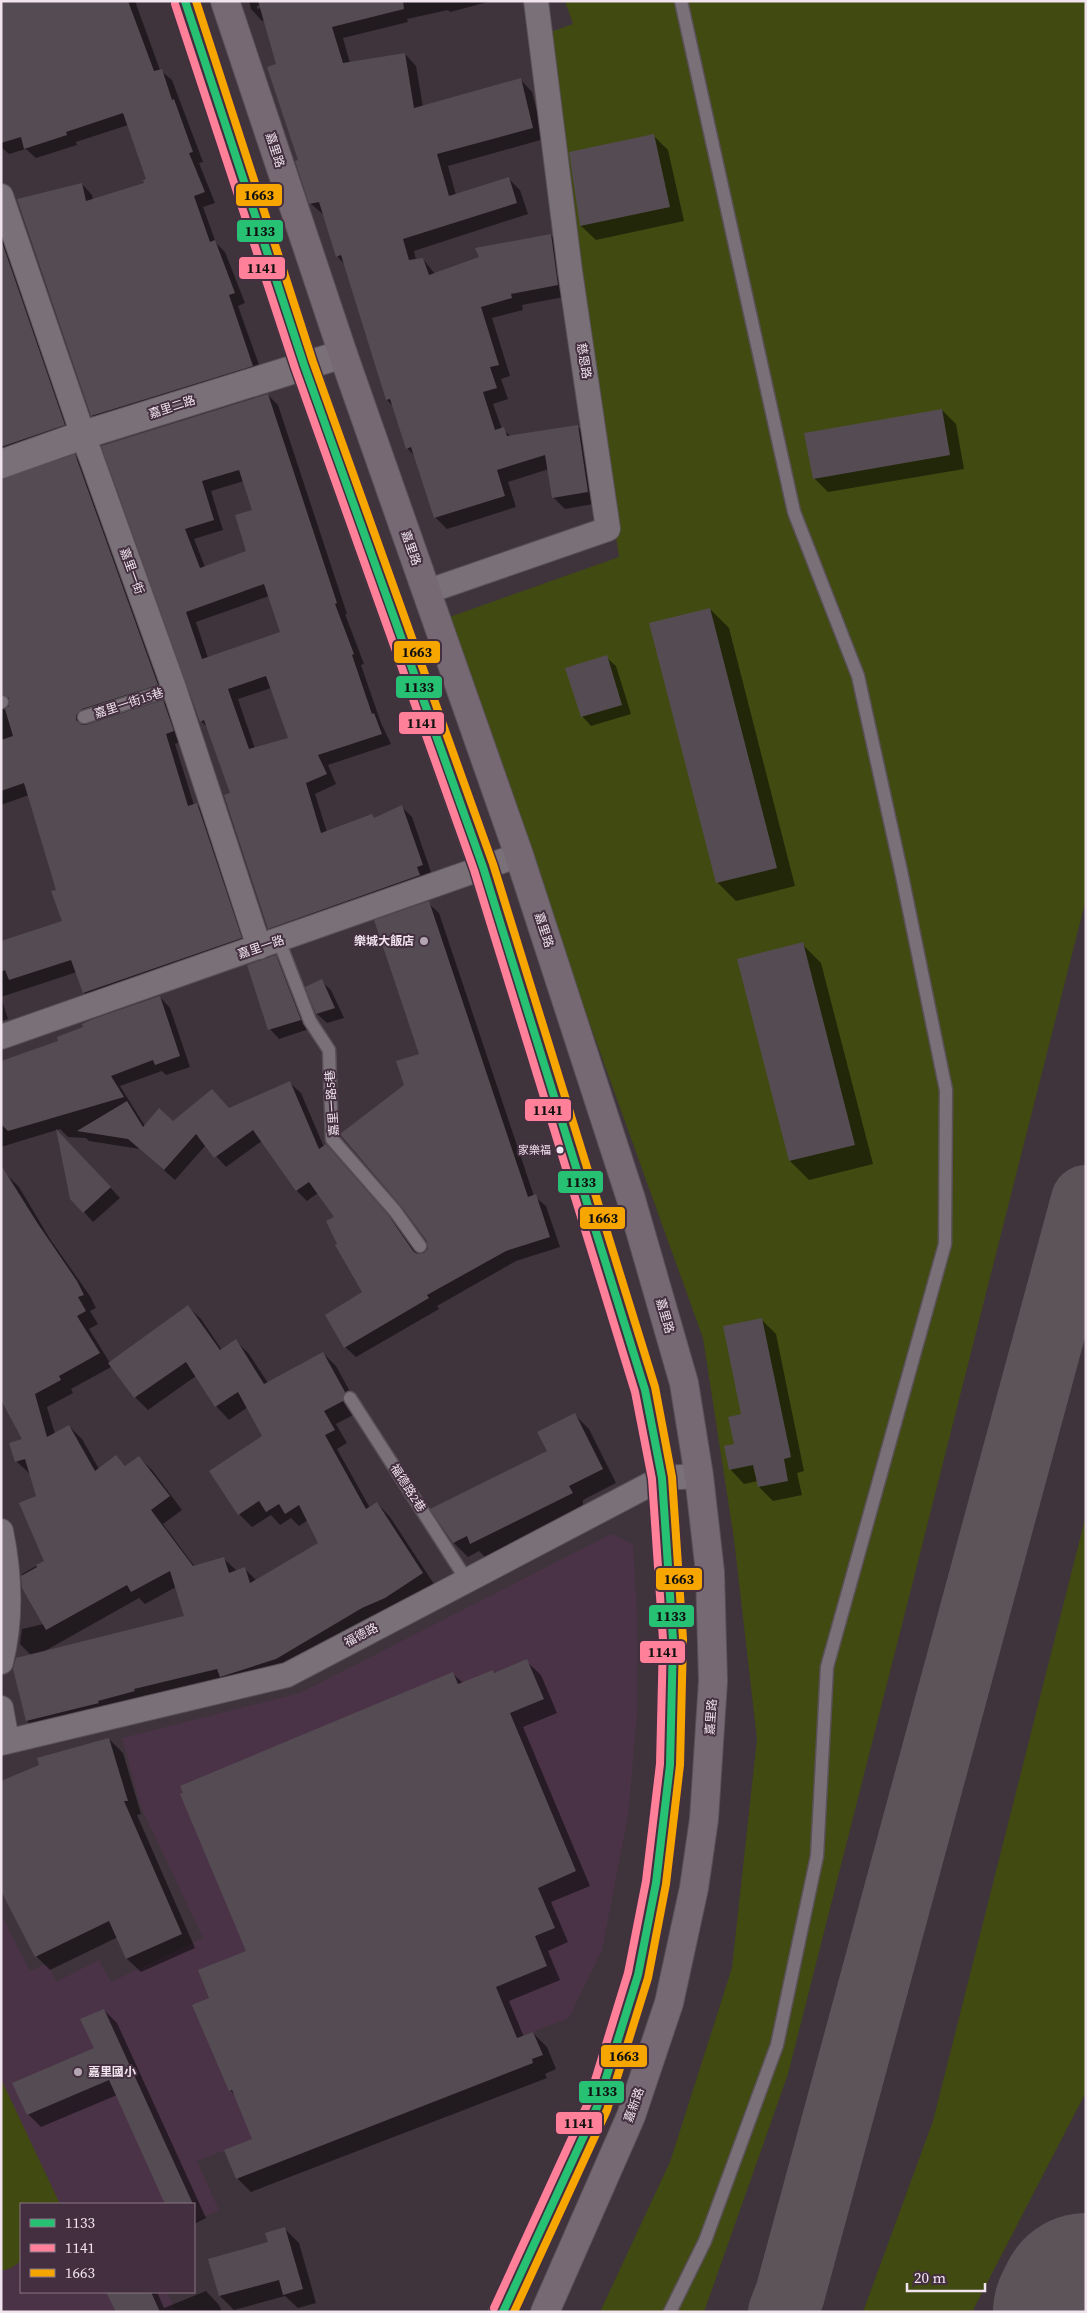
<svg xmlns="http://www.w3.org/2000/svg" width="1087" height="2313" font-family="'Source Serif 4','Noto Sans TC',serif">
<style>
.built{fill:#4a3346}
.green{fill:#414a11}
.shadow{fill:#0007;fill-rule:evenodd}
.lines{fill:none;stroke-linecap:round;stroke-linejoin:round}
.taxiway{stroke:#5d545a;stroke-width:70}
.runway{stroke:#5d545a;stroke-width:174}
.building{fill:#554c53;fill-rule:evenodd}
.service-casing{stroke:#5a5158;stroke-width:15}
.minor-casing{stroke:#5a5158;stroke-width:26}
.tertiary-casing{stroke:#5a5158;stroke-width:30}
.primary-casing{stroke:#5a5158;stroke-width:30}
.service{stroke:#7a7078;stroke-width:12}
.minor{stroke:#7a7078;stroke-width:24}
.tertiary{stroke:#7a7078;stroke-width:28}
.primary{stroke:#766973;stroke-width:28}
.bus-1-casing{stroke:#432f3f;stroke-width:11}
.bus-2-casing{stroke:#432f3f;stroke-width:11}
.bus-3-casing{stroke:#432f3f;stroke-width:11}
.bus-1{stroke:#26c172;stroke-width:8}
.bus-2{stroke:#ff8098;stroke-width:8}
.bus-3{stroke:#f7a600;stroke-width:8}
.poi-dot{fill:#b3a6b0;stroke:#432f3f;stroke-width:2}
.bus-dot{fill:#f1e4ee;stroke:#432f3f;stroke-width:2}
.labels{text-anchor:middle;stroke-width:4;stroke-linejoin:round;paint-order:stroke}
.bus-label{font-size:11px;fill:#f1e4ee;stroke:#432f3f;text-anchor:end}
.street-label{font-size:12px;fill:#f1e4ee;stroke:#432f3f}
.poi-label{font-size:12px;font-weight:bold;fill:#f1e4ee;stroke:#432f3f;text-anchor:end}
.line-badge{stroke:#432f3f;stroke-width:2}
.pale-badge-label{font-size:14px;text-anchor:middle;font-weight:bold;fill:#111}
</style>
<rect width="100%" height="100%" fill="#3f343c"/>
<!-- built -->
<path class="built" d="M 611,1534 L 633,1544 L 637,1615 L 637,1713 L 628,1817 L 602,1950 L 569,2018 L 197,2161 L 219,2210 L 194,2222 L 194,2204 L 21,2204 L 21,2292 L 167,2292 L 176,2312 L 1,2312 L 1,1914 L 30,1971 L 48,1963 L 56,1982 L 99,1960 L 111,1982 L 203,1938 L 140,1805 L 122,1738 L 300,1693 Z"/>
<!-- green -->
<path class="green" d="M 565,1 L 1086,1 L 1086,899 L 788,2074 L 704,2312 L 600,2312 L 670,2162 L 732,1968 L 757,1739 L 734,1539 L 703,1338 L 444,619 L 619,557 L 576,264 L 528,40 L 573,24 Z
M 1086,1515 L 1086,2092 L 972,2312 L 863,2312 L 933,2121 Z
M 1,2079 L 60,2204 L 21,2204 L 21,2261 L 11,2268 L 1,2271 Z"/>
<!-- shadow -->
<path class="shadow" d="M 1,1 L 135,1 L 160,70 L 172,80 L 203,162 L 199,163 L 215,203 L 203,207 L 216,243 L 225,252 L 245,303 L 238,306 L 263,376 L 103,426 L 92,415 L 82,184 L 92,195 L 93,200 L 146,184 L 147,180 L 128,125 L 76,142 L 77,145 L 36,158 L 26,149 L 9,154 L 1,147 Z
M 249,1 L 492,1 L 450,12 L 448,10 L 407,19 L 408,22 L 343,38 L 350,63 L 405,54 L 416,66 L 423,107 L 521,80 L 532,92 L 544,139 L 448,166 L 456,195 L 508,178 L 520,190 L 528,214 L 414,251 L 416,260 L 423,259 L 435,274 L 551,235 L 563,247 L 569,296 L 522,305 L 523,310 L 492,318 L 510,376 L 501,379 L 508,399 L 493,404 L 502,429 L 512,437 L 577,426 L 589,438 L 599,503 L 565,509 L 553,497 L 549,469 L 508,482 L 516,507 L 447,529 L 435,517 L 416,457 L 407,448 L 393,406 L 387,400 L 345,265 L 337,256 L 324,215 L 311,204 L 297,162 L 300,161 L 278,65 L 265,20 L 262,21 L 251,9 ZM 266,4 L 266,7 L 257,9 L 257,6 Z
M 653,135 L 668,150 L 684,221 L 596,240 L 581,226 L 570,153 Z
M 1,225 L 75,435 L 1,463 Z
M 268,395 L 278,405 L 347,614 L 345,614 L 364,664 L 361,665 L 381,723 L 391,744 L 328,765 L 336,784 L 315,794 L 327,832 L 375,819 L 402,807 L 412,817 L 432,875 L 279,938 L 269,928 L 231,794 L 209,729 L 201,721 L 103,446 ZM 244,481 L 254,510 L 248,552 L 205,567 L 194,539 L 223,530 L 211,491 ZM 269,596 L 281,633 L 208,658 L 196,622 ZM 271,688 L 289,739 L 255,749 L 238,699 Z
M 942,410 L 956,424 L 964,469 L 828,492 L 814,478 Z
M 75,456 L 85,466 L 168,695 L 92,719 L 85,726 L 163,701 L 174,712 L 183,741 L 175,744 L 194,805 L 197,804 L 207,815 L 251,948 L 95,1003 L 84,993 L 77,972 L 1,997 L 1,942 L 63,922 L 58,891 L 29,795 L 1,805 L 1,480 Z
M 710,609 L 729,628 L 795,886 L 736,901 L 717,882 Z
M 606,657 L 616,666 L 631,714 L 591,726 L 582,716 Z
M 428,903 L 439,913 L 534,1196 L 546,1206 L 560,1247 L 516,1261 L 437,1306 L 439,1309 L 356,1357 L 345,1347 L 364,1293 L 339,1244 L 335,1217 L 318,1193 L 307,1201 L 297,1191 L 262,1141 L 226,1167 L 206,1145 L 175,1180 L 140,1149 L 89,1141 L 86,1138 L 68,1137 L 60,1129 L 1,1147 L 1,1061 L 60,1042 L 160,997 L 170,1008 L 190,1067 L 166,1075 L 162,1071 L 120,1086 L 145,1126 L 173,1122 L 230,1109 L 290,1083 L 301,1093 L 324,1147 L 336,1156 L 399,1228 L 417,1254 L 421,1255 L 429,1249 L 405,1086 L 421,1054 Z
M 802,944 L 821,963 L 873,1164 L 809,1180 L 790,1161 L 739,960 Z
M 275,956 L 285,966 L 309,1029 L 279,1039 L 270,1029 Z
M 321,981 L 331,990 L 344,1018 L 327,1023 L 317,1014 L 307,987 Z
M 1,997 L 8,1019 L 1,1021 Z
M 66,1140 L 120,1198 L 93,1222 L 84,1212 Z
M 6,1174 L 19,1187 L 50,1239 L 90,1296 L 96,1308 L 90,1311 L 98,1324 L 89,1329 L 110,1363 L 187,1306 L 201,1319 L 222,1350 L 236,1341 L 249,1354 L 268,1383 L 323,1353 L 336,1366 L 358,1406 L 355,1414 L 336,1424 L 347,1443 L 337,1449 L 370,1508 L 377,1503 L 390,1517 L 436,1587 L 290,1672 L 40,1734 L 27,1721 L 14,1669 L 31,1655 L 20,1644 L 22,1629 L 44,1624 L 23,1587 L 22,1574 L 45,1561 L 37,1497 L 30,1474 L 16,1461 L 24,1440 ZM 113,1366 L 135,1397 L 148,1410 L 196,1376 L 216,1406 L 229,1420 L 248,1407 L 264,1436 L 239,1514 L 252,1527 L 271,1515 L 280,1525 L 291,1518 L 299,1526 L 308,1520 L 319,1544 L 256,1580 L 245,1569 L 237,1571 L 223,1558 L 195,1567 L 163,1524 L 182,1510 L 152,1470 L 139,1457 L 126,1467 L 116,1456 L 99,1469 L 82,1439 L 69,1426 L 55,1434 L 47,1407 L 73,1393 L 71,1389 ZM 176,1587 L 185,1617 L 43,1652 L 139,1598 L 145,1604 Z
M 762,1320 L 776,1334 L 804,1471 L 797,1473 L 802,1495 L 773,1501 L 759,1487 L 758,1481 L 744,1484 L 730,1469 Z
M 575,1415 L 589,1429 L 616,1483 L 583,1500 L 583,1509 L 485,1557 L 479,1551 L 468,1557 L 454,1543 L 548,1452 Z
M 526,1661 L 541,1675 L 557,1713 L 523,1727 L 590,1886 L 551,1902 L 568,1942 L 548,1951 L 560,1980 L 509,2001 L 524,2037 L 533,2033 L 547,2047 L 556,2069 L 545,2074 L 547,2078 L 251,2192 L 237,2178 L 254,2140 L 236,2097 L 230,2090 L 211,1999 L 453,1674 L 463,1683 L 493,1671 L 496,1674 Z
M 109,1739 L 123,1753 L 141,1814 L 137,1815 L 195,1948 L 141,1972 L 127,1959 L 118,1937 L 50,1970 L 36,1956 Z
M 104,2010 L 117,2023 L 206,2218 L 194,2224 L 194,2204 L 167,2204 L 117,2095 L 41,2127 L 28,2114 L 95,2049 Z
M 285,2229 L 299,2243 L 316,2303 L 298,2308 L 285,2296 L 234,2310 L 220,2296 L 209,2260 L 269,2243 Z
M 206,2291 L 219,2305 L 222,2312 L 117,2312 L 108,2292 L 157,2292 L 164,2308 Z"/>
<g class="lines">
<!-- taxiway -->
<path class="taxiway" d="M 783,2312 L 790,2294 L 1086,1200"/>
<!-- runway -->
<path class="runway" d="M 1080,2312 L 1086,2300"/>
</g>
<!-- building -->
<path class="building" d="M 1,1 L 128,1 L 154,71 L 162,69 L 172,100 L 174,99 L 193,152 L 189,153 L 205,192 L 194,196 L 210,242 L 215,240 L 235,293 L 229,295 L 253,366 L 91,416 L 17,199 L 82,183 L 86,201 L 144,183 L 143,180 L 146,179 L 123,113 L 66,132 L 67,135 L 24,149 L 21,137 L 1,143 Z
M 258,1 L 403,1 L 404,9 L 332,27 L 343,63 L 405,53 L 414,108 L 521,78 L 533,128 L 437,154 L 449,196 L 509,177 L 517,203 L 403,239 L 409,260 L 423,258 L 429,275 L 479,257 L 475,248 L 551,234 L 558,285 L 511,294 L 512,298 L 481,307 L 499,365 L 490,367 L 497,388 L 483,392 L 495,430 L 504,427 L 507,436 L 578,425 L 588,492 L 552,498 L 545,455 L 497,470 L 505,496 L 434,518 L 411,447 L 406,449 L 390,399 L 386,400 L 341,255 L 336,257 L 319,202 L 309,204 L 295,161 L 298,160 L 267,67 L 276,64 Z
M 654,134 L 670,207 L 580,226 L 569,152 Z
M 1,239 L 65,425 L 1,447 Z
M 268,394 L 337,603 L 335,604 L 354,654 L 352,655 L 372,714 L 374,713 L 382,734 L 318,755 L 327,774 L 306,783 L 321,833 L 372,814 L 374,818 L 402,805 L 423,865 L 417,867 L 420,875 L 268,929 L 224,795 L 230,793 L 204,720 L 200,722 L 101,446 ZM 239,470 L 252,510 L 235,515 L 246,551 L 200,568 L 185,529 L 214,520 L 202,481 ZM 264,584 L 280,632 L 202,659 L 186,612 ZM 266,676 L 288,738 L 249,749 L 228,689 Z
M 942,409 L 950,455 L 813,479 L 804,433 Z
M 75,454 L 158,685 L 82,709 L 76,715 L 76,720 L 82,725 L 86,725 L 163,700 L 174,731 L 166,734 L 188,806 L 197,803 L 242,938 L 83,993 L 71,960 L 9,980 L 5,970 L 1,972 L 1,941 L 62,921 L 51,891 L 56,890 L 24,783 L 1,791 L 1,740 L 13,736 L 5,709 L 9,706 L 9,698 L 1,694 L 1,479 Z
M 710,608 L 777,868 L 716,883 L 649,623 Z
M 607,655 L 622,705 L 581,717 L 565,668 Z
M 429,901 L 528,1197 L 536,1194 L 550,1237 L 506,1251 L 427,1295 L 429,1298 L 344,1348 L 325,1315 L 362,1292 L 335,1245 L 337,1244 L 326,1221 L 334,1217 L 309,1182 L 296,1191 L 253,1130 L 214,1158 L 196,1134 L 164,1170 L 128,1139 L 77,1131 L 127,1101 L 143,1127 L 159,1108 L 173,1121 L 212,1089 L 229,1108 L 290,1081 L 319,1149 L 326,1144 L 389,1216 L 413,1251 L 417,1254 L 424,1253 L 428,1249 L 427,1241 L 401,1206 L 340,1134 L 404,1085 L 396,1061 L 419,1054 L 374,920 Z
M 803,942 L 855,1145 L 789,1161 L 737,959 Z
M 276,955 L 301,1020 L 268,1030 L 247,965 Z
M 322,979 L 335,1008 L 316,1014 L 305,987 Z
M 160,996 L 180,1056 L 155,1065 L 153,1060 L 111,1076 L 124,1097 L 8,1131 L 1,1124 L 1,1061 L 58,1041 L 57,1037 L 83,1027 L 82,1024 L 93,1019 Z
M 56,1129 L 111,1187 L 83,1213 L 70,1199 Z
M 1,1165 L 38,1224 L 77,1281 L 84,1295 L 78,1297 L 86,1311 L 77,1316 L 100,1353 L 59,1376 L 61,1380 L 35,1394 L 47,1437 L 69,1425 L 95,1471 L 116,1455 L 125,1466 L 139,1456 L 170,1496 L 151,1510 L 193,1566 L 224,1557 L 229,1573 L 245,1567 L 250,1583 L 318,1543 L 299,1505 L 285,1514 L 279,1504 L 266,1512 L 259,1501 L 238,1515 L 209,1471 L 262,1436 L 238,1392 L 215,1407 L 186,1362 L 134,1398 L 108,1363 L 188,1305 L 220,1350 L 236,1339 L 264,1384 L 323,1352 L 345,1392 L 343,1401 L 324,1411 L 335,1430 L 325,1435 L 366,1509 L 377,1502 L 423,1573 L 385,1598 L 362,1608 L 276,1659 L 220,1677 L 217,1669 L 134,1689 L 135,1691 L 98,1701 L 99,1703 L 26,1721 L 13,1669 L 16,1658 L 184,1616 L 170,1571 L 131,1592 L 127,1585 L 46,1630 L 22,1588 L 21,1576 L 37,1567 L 36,1565 L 44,1561 L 19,1503 L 36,1496 L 25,1459 L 15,1462 L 9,1443 L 22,1439 L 1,1400 Z
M 762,1318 L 791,1457 L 784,1459 L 788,1481 L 758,1487 L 753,1465 L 729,1470 L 724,1446 L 734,1444 L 728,1417 L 741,1414 L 723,1326 Z
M 575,1413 L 603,1469 L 569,1486 L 573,1493 L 470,1544 L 467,1536 L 453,1543 L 430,1509 L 547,1451 L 537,1432 Z
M 527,1659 L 544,1699 L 510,1713 L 576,1871 L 538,1888 L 555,1928 L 535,1936 L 547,1966 L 496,1987 L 517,2038 L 533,2032 L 543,2055 L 532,2059 L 533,2063 L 236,2179 L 224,2150 L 252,2139 L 232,2090 L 229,2091 L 192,2005 L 209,1998 L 198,1970 L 246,1951 L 180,1794 L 183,1793 L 180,1786 L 453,1672 L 458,1684 L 493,1670 L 494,1673 Z
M 109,1738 L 128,1801 L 124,1801 L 182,1934 L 126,1959 L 109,1921 L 35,1957 L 1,1891 L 1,1781 L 39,1765 L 37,1758 Z
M 104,2009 L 193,2204 L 165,2204 L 109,2080 L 27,2115 L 12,2083 L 94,2048 L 80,2019 Z
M 285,2227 L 303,2289 L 283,2295 L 279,2280 L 219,2296 L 208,2259 L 268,2242 L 265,2233 Z
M 106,2292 L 151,2292 L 160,2312 L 116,2312 Z"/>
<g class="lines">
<defs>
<path id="service" d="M 1,702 L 2,702
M 84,717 L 174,688
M 279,941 L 310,1021 L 329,1050 L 332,1139 L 395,1211 L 420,1246
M 350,1398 L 466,1579
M 670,2312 L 705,2241 L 777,2045 L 817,1856 L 827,1667 L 945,1244 L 946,1090 L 901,871 L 858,676 L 794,512 L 681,1"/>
<path id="minor" d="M 1,196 L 83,435 L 174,688 L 259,947
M 426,592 L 608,529 L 570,271 L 536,1
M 1,1037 L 519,855
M 1,1531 C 10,1575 12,1618 1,1662
M 1,1708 L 7,1741
M 1,1743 L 287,1675 L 662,1478 L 699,1476"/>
<path id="tertiary" d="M 1,464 L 83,435 L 343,354"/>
<path id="primary" d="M 185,1 L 304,365 L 483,867 L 645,1390 L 662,1478 L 673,1640 L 670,1765 L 656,1883 L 638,1975 L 597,2107 L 503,2312
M 225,1 L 343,354 L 519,855 L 631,1199 L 684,1383 L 699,1476 L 710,1572 L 713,1681 L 704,1819 L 694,1888 L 669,2003 L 631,2116 L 545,2312"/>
</defs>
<!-- service casing -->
<use href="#service" class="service-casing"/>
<!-- minor casing -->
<use href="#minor" class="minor-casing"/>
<!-- tertiary casing -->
<use href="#tertiary" class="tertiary-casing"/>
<!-- primary casing -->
<use href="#primary" class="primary-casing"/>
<!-- service -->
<use href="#service" class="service"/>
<!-- minor -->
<use href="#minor" class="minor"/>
<!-- tertiary -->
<use href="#tertiary" class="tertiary"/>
<!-- primary -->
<use href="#primary" class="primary"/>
<defs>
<path id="bus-1" d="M 185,1 L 304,365 L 483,867 L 645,1390 L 662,1478 L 673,1640 L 670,1765 L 656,1883 L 638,1975 L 597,2107 L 503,2312"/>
<path id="bus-2" d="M 175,4 L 295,368 L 474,870 L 635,1392 L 652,1479 L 663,1640 L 660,1764 L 646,1881 L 628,1973 L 588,2103 L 494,2308"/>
<path id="bus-3" d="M 196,1 L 313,362 L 493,864 L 655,1387 L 672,1477 L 683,1639 L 680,1765 L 666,1884 L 648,1978 L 607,2110 L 514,2312"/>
</defs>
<!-- bus-1 casing -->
<use href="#bus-1" class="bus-1-casing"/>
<!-- bus-2 casing -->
<use href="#bus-2" class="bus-2-casing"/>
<!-- bus-3 casing -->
<use href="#bus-3" class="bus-3-casing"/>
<!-- bus-1 -->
<use href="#bus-1" class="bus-1"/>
<!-- bus-2 -->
<use href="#bus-2" class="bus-2"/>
<!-- bus-3 -->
<use href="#bus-3" class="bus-3"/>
</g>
<!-- markers -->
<g class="poi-dot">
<circle cx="424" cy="941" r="5"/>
<circle cx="78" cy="2072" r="5"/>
</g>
<circle class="bus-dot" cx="560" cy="1150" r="4.5"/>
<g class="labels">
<!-- bus labels -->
<g class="bus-label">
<text x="551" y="1154">家樂福</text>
</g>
<!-- street labels -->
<g class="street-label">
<text transform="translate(275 150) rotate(72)" y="4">嘉里路</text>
<text transform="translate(584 361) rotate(81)" y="4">慈恩路</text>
<text transform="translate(172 407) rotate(-18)" y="4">嘉里二路</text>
<text transform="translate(411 548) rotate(71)" y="4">嘉里路</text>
<text transform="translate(132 571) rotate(70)" y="4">嘉里一街</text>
<text transform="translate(129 703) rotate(-18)" y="4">嘉里一街15巷</text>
<text transform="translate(544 930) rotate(72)" y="4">嘉里路</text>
<text transform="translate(261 947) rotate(-19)" y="4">嘉里一路</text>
<text transform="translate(332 1103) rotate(-94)" y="4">嘉里一路5巷</text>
<text transform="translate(665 1316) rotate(74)" y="4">嘉里路</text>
<text transform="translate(408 1488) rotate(57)" y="4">福德路2巷</text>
<text transform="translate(361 1635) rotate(-28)" y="4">福德路</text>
<text transform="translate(711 1717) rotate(-86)" y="4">嘉里路</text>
<text transform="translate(634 2105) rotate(-70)" y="4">嘉新路</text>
</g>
<!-- poi labels -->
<g class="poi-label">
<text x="414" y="945">樂城大飯店</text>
<text x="88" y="2076" text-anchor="start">嘉里國小</text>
</g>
</g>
<g class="line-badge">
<rect x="235" y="183" width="48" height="24" rx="5" fill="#f7a600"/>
<rect x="236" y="219" width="48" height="24" rx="5" fill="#26c172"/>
<rect x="238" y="256" width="48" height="24" rx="5" fill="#ff8098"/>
<rect x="393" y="640" width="48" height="24" rx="5" fill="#f7a600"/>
<rect x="395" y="675" width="48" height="24" rx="5" fill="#26c172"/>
<rect x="398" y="711" width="47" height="24" rx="5" fill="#ff8098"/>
<rect x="524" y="1098" width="48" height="24" rx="5" fill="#ff8098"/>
<rect x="557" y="1170" width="47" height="24" rx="5" fill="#26c172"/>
<rect x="579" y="1206" width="47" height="24" rx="5" fill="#f7a600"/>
<rect x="655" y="1567" width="48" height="24" rx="5" fill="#f7a600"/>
<rect x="648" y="1604" width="47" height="24" rx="5" fill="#26c172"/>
<rect x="639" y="1640" width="47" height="24" rx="5" fill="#ff8098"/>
<rect x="600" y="2044" width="48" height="24" rx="5" fill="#f7a600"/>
<rect x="578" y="2080" width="47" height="24" rx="5" fill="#26c172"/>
<rect x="555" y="2111" width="48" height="24" rx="5" fill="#ff8098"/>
</g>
<g class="pale-badge-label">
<text x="259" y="200">1663</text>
<text x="260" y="236">1133</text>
<text x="262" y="273">1141</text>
<text x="417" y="657">1663</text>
<text x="419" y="692">1133</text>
<text x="422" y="728">1141</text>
<text x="548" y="1115">1141</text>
<text x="581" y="1187">1133</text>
<text x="603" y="1223">1663</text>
<text x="679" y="1584">1663</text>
<text x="671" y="1621">1133</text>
<text x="663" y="1657">1141</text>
<text x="624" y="2061">1663</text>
<text x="602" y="2096">1133</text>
<text x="579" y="2128">1141</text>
</g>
<!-- border -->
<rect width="1087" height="2313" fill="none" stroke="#f1e4ee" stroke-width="5"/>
<!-- legend -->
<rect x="20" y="2203" width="175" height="90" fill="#432f3f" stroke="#897785"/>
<rect x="30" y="2219" width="25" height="8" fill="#26c172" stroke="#897785"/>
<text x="65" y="2228" font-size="15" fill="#f1e4ee">1133</text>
<rect x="30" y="2244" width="25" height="8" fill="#ff8098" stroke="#897785"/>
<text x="65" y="2253" font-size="15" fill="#f1e4ee">1141</text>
<rect x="30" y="2269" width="25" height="8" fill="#f7a600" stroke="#897785"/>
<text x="65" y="2278" font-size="15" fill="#f1e4ee">1663</text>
<!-- scale -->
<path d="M907 2283v8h78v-8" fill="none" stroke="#f1e4ee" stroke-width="2.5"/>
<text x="914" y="2283" font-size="15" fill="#f1e4ee" stroke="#432f3f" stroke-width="4" paint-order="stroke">20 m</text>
</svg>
